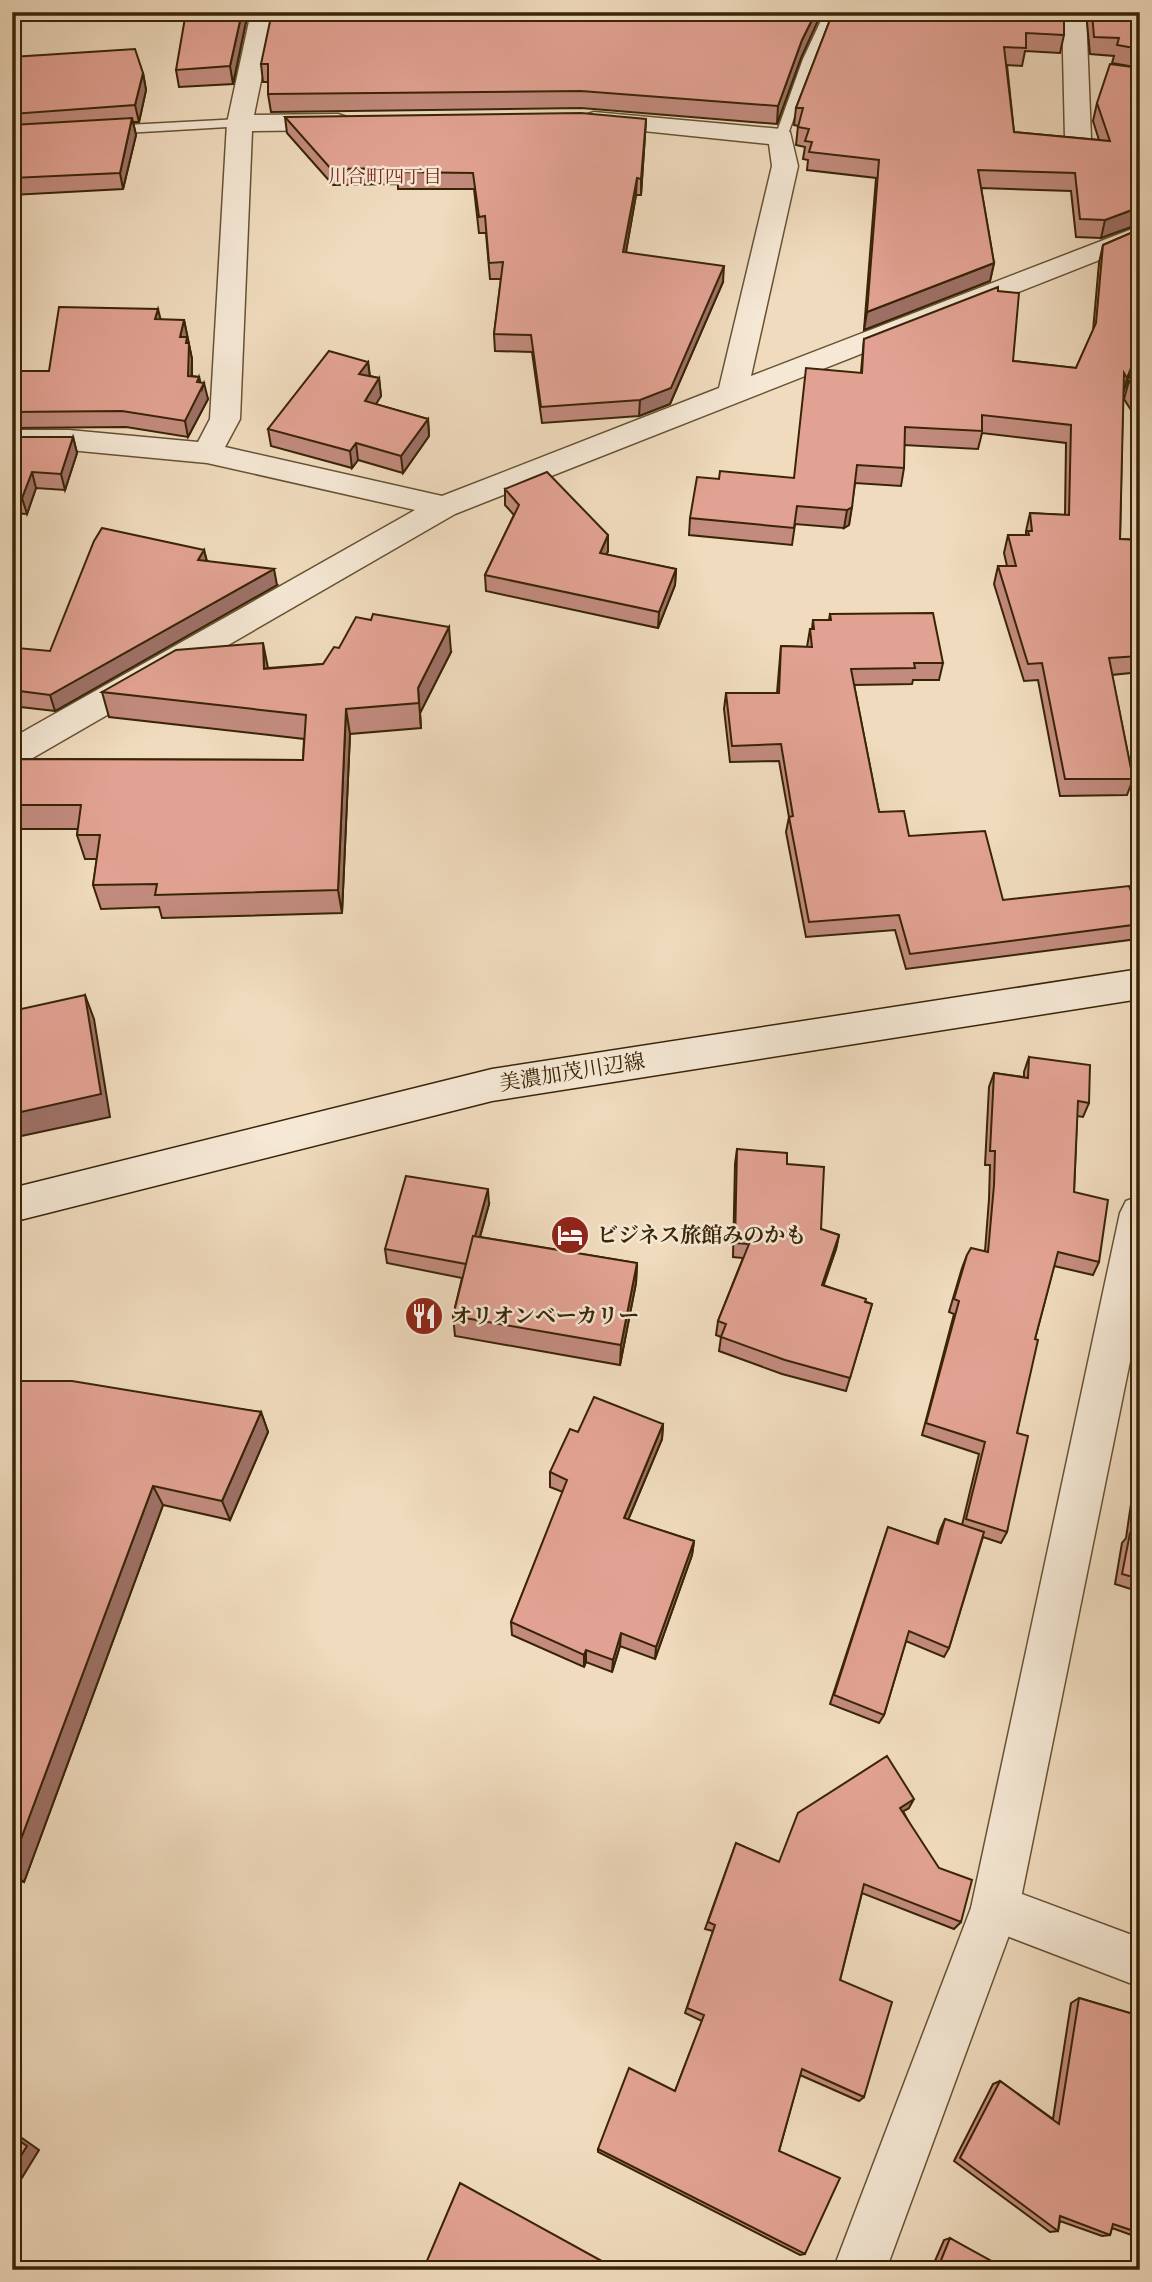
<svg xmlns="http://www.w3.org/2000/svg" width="1152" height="2282" font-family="Cardo,'Noto Serif JP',serif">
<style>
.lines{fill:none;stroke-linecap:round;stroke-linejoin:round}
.service-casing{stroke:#675234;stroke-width:3}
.minor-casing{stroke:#675234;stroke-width:3}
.tertiary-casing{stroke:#675234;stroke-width:3}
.secondary-casing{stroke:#392406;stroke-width:3}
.service{fill:#f5e8d5;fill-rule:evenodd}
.minor{fill:#f5e8d5;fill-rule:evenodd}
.tertiary{fill:#f5e8d5;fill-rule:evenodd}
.secondary{fill:#f5e8d5;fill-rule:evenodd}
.wall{fill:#c28b7e;stroke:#392406;stroke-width:2}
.shaded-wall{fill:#9e7167;stroke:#392406;stroke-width:2}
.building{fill:#e2a293;stroke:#392406;stroke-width:2}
.labels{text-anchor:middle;stroke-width:5;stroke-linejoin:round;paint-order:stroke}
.far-neighbourhood-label{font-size:19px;fill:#7a1f14;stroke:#f5e8d5}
.street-label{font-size:21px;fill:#392406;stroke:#f5e8d5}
.poi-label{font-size:21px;font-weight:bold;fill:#392406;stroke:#f5e8d5;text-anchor:start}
</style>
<rect width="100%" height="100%" fill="#f0dbbe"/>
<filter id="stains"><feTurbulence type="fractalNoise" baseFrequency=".00286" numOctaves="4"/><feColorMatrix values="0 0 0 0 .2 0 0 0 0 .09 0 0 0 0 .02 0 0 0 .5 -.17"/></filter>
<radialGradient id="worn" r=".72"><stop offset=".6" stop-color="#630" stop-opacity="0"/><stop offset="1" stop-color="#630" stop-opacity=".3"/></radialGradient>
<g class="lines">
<defs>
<path id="service" d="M 825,12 L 837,12 L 815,59 L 787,137 L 776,140 L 775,137 L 803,59 Z
M 240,119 L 246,123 L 245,126 L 108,134 L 102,130 L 108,126 Z"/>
<path id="minor" d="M 251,12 L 275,12 L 254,115 L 338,114 L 347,117 L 351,122 L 347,127 L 338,130 L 252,131 L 240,419 L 225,447 L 442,496 L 719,388 L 772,166 L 769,144 L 585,125 L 581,120 L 585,115 L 594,112 L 781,129 L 790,132 L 798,166 L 751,376 L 1140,226 L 1140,244 L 455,514 L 24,763 L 12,766 L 12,738 L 415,510 L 207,463 L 69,450 L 12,450 L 12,430 L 69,430 L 198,442 L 210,419 L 227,123 Z
M 1062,12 L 1086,12 L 1091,138 L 1087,143 L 1069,143 L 1065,138 Z
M 995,1884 L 1140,1938 L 1140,1987 L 978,1925 L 971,1908 L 978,1891 Z"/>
<path id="tertiary" d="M 1140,1196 L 1140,1312 L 1019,1908 L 886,2270 L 833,2270 L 971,1908 L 1120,1213 L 1126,1201 Z"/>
<path id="secondary" d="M 1140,969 L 1140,999 L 492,1101 L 12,1222 L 12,1188 L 492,1069 Z"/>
</defs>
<!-- service casing -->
<use href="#service" class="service-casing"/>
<!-- minor casing -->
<use href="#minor" class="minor-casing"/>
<!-- tertiary casing -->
<use href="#tertiary" class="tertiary-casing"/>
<!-- secondary casing -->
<use href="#secondary" class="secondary-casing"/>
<!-- service -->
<use href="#service" class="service"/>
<!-- minor -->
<use href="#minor" class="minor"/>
<!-- tertiary -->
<use href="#tertiary" class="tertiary"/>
<!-- secondary -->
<use href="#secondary" class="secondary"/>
</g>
<!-- wall -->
<path class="wall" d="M 248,12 L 233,84 L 179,87 L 176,70 Z
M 833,12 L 1064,35 L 1060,53 L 1025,51 L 1022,66 L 1007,65 L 1014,132 L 1099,140 L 1093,121 L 1097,103 L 1140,68 L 1140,224 L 1101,238 L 1076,237 L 1071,191 L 981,188 L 994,263 L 990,281 L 864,330 L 876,178 L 807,170 L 808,160 L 803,159 L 805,147 L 796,145 L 798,126 L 794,125 L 796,108 Z
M 1086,12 L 1140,12 L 1140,68 L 1112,63 L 1114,56 L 1090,54 Z
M 12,57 L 143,73 L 146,90 L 139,122 L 133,122 L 136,135 L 123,189 L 12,195 Z
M 801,58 L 777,124 L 581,108 L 271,112 L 268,94 L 268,82 L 263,82 L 261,64 Z
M 285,117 L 646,119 L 641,195 L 636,195 L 626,252 L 723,282 L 670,404 L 639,416 L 542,423 L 532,352 L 495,351 L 494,334 L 501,279 L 490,279 L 486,233 L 479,233 L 474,189 L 398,189 L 398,184 L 333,185 L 287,133 Z
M 1140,229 L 1140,349 L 1123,392 L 1120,539 L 1140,540 L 1140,672 L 1112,675 L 1133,779 L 1127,795 L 1060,796 L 1038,680 L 1024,681 L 994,584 L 998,566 L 1007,566 L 1004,553 L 1008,535 L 1026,535 L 1026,531 L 1030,513 L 1065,515 L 1066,443 L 982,433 L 978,449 L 904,445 L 904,468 L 901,486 L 855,483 L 849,525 L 844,528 L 795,524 L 792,545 L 689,535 L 690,518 L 719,479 L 794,478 L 861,372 L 864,339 L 1013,361 L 1076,368 L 1093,331 L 1099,263 L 1103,245 Z
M 160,320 L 184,320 L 192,359 L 192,376 L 199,377 L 200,382 L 208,399 L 188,437 L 126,427 L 12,428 L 12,371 L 49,371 Z
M 368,362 L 370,376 L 379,378 L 381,396 L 375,404 L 428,419 L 429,436 L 403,473 L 358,460 L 352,468 L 271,446 L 268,429 Z
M 1129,381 L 1140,383 L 1140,424 L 1124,399 Z
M 12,437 L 73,437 L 77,453 L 65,490 L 36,488 L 27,514 L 12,513 Z
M 505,489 L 608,535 L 608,551 L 606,555 L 676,569 L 675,585 L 658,628 L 486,591 L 485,575 L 514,515 L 505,505 Z
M 204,550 L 207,561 L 277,585 L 55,711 L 12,706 L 12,659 L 50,651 Z
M 830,614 L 943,663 L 939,680 L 913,680 L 912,684 L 854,685 L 879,812 L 909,836 L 1003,900 L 1140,924 L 1140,932 L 1137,939 L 906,969 L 895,930 L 806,937 L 786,832 L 789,817 L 779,761 L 730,762 L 724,709 L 726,693 L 777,693 L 781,646 L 807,647 L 810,629 L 812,629 L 813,620 L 829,620 Z
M 339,648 L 451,652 L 420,713 L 421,728 L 350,734 L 342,913 L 162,918 L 159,907 L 101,909 L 93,885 L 97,859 L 85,859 L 77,835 L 78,829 L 12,829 L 12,759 L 303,760 L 304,739 L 109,717 L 102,692 L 268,668 L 323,664 Z
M 1029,1057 L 1089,1103 L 1083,1117 L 1077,1116 L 1074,1192 L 1099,1262 L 1093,1275 L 1054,1266 L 1035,1339 L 1017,1433 L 1007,1532 L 1001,1543 L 983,1537 L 949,1648 L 944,1657 L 906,1641 L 884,1715 L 879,1723 L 830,1704 L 888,1527 L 936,1544 L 940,1530 L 945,1519 L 962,1525 L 979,1454 L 922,1435 L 954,1314 L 949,1312 L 962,1268 L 967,1255 L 985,1251 L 989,1199 L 990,1165 L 985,1165 L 989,1087 L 994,1073 L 1024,1077 L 1024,1072 Z
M 737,1149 L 787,1164 L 821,1229 L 839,1235 L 836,1249 L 823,1285 L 872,1304 L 846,1391 L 782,1374 L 719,1351 L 721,1337 L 716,1335 L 718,1321 L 743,1258 L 733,1257 L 735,1164 Z
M 489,1204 L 480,1237 L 637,1263 L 636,1283 L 620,1365 L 455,1336 L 453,1316 L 462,1278 L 387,1263 L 385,1249 Z
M 12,1381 L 261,1412 L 268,1432 L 230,1520 L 163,1505 L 24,1882 L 12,1879 Z
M 663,1424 L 662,1439 L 628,1520 L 694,1541 L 692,1555 L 655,1659 L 620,1646 L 612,1672 L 586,1662 L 584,1667 L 512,1635 L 511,1622 L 563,1492 L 550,1487 L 550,1472 Z
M 1140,1443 L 1140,1592 L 1115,1584 L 1122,1543 L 1126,1538 Z
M 909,1808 L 903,1811 L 961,1922 L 954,1929 L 862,1893 L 840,1980 L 864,2097 L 859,2101 L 800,2075 L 779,2151 L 805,2254 L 800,2255 L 598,2152 L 598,2149 L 675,2091 L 702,2021 L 685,2013 L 713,1931 L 705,1929 L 736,1843 L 779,1862 Z
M 1079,1998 L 1140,2016 L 1140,2238 L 1112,2228 L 1110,2235 L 1102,2236 L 1060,2221 L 1058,2231 L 1050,2232 L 954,2161 L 993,2084 L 1000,2081 L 1053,2119 L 1071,2003 Z
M 950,2238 L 996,2270 L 931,2270 L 944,2240 Z"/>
<!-- shaded-wall -->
<path class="shaded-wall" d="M 242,12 L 248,12 L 233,84 L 230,66 Z
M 816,12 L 822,12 L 801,58 L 777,124 L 778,106 L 802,40 Z
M 143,73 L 146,90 L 139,122 L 135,105 Z
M 132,118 L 136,135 L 123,189 L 120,173 Z
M 646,119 L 645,135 L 641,195 L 641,179 Z
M 637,178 L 636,195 L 623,268 L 623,252 Z
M 1140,207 L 1139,224 L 1101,238 L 1105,220 Z
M 994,263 L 990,281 L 864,330 L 867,312 Z
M 724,266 L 723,282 L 670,404 L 639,416 L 640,400 Z
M 158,309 L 162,325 L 155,319 Z
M 184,320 L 192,359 L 191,392 L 180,337 Z
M 1140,345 L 1140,349 L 1122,396 L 1127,378 Z
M 368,362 L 370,379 L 359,374 Z
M 199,377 L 202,389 L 204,383 L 208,399 L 188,437 L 185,421 Z
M 379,378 L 381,396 L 367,419 L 365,401 Z
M 428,419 L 429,436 L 403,473 L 401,456 Z
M 73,437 L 77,453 L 65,490 L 61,474 Z
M 356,443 L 358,460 L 352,468 L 350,451 Z
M 32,472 L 36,488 L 27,514 L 22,498 Z
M 852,507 L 849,525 L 844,528 L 847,510 Z
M 608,535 L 608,551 L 600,570 L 600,553 Z
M 204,550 L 208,567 L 198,560 Z
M 274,569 L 277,585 L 55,711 L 50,695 Z
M 676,569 L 675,585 L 658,628 L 659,612 Z
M 449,627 L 451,652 L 420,713 L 421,728 L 418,688 Z
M 263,643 L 268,668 L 264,669 Z
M 346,709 L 350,734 L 342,913 L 338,890 Z
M 85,995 L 94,1019 L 110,1117 L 12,1138 L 12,1114 Z
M 488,1189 L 489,1204 L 468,1279 L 467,1265 Z
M 839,1235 L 836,1249 L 819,1299 L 822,1285 Z
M 637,1263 L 636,1283 L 620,1365 L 621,1345 Z
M 261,1412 L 268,1432 L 230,1520 L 222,1501 Z
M 663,1424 L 662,1439 L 623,1532 L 624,1518 Z
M 153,1486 L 163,1505 L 24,1882 L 12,1873 L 12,1863 Z
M 694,1541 L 692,1555 L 655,1659 L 656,1647 Z
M 621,1633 L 620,1646 L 612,1672 L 613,1660 Z
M 586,1650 L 586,1662 L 584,1667 L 584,1655 Z
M 914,1799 L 909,1808 L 895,1816 L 900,1808 Z
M 12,2131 L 39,2150 L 12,2194 Z"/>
<!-- building -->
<path class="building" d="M 186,12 L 242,12 L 230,66 L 176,70 Z
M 272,12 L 816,12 L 802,40 L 778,106 L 581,91 L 268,94 L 268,64 L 261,64 Z
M 833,12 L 1064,12 L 1064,35 L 1026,33 L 1026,48 L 1004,47 L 1014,132 L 1110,141 L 1097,103 L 1110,64 L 1140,68 L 1140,207 L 1105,220 L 1080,219 L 1075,173 L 978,170 L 994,263 L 867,312 L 879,160 L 809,152 L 812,142 L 805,141 L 809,129 L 798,127 L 803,108 L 796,108 Z
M 1092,12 L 1140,12 L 1140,49 L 1117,45 L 1119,38 L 1094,37 Z
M 135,49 L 143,73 L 135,105 L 12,114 L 12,57 Z
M 581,113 L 646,119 L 641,179 L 637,178 L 623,252 L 724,266 L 671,388 L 640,400 L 541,407 L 531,335 L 494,334 L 503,262 L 489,263 L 485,216 L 479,217 L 473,173 L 397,172 L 397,168 L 331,169 L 285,117 Z
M 132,118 L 120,173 L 12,178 L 12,125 Z
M 1140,229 L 1140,345 L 1127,378 L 1124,373 L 1120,539 L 1140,540 L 1140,656 L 1109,658 L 1133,779 L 1065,779 L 1042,663 L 1028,664 L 998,566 L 1016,566 L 1008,535 L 1029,535 L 1028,531 L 1032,531 L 1030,513 L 1069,515 L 1071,425 L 982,415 L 982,431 L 905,427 L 904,468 L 857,465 L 852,507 L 847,510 L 797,506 L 794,528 L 690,518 L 697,477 L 719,479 L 720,471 L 794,478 L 806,368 L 862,373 L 864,339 L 998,287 L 998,291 L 1019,293 L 1013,361 L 1076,368 L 1096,323 L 1103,245 Z
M 59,307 L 158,309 L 155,319 L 184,320 L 180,337 L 187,337 L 186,343 L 189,343 L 188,376 L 199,377 L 197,382 L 204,383 L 185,421 L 122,411 L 12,412 L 12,371 L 49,371 Z
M 329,351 L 368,362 L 359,374 L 379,378 L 365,401 L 428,419 L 401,456 L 356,443 L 350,451 L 268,429 Z
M 1129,381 L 1140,383 L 1140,398 Z
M 12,437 L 73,437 L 61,474 L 32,472 L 22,498 L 12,497 Z
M 547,472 L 608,535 L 600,553 L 676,569 L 659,612 L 485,575 L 519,505 L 505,489 Z
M 102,528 L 204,550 L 198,560 L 274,569 L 50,695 L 12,690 L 12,659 L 17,648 L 50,651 L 94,541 Z
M 933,613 L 943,663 L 914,663 L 915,668 L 851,669 L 879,812 L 904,811 L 909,836 L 985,831 L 1003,900 L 1129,886 L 1140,914 L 1140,924 L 910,954 L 899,915 L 809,922 L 789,817 L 793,816 L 781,744 L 732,746 L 726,693 L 779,693 L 781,646 L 812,647 L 810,629 L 814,629 L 813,620 L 831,620 L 830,614 Z
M 373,614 L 449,627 L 418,688 L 419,703 L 346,709 L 338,890 L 155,895 L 157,884 L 93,885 L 100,835 L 77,835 L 81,805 L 12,805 L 12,759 L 303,760 L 306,715 L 102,692 L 176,650 L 263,643 L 264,669 L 323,664 L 334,647 L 339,648 L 356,617 L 371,620 Z
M 85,995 L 101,1094 L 12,1114 L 12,1011 Z
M 1029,1057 L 1090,1065 L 1089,1103 L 1078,1101 L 1074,1192 L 1108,1200 L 1099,1262 L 1058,1252 L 1035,1339 L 1038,1340 L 1017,1433 L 1028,1436 L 1007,1532 L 966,1519 L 985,1442 L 926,1423 L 959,1301 L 954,1299 L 967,1255 L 971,1248 L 988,1252 L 994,1185 L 995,1151 L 990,1151 L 994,1073 L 1028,1078 Z
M 737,1149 L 787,1153 L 787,1164 L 824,1167 L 821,1229 L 839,1235 L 822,1285 L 866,1299 L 865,1302 L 872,1304 L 850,1378 L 785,1360 L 721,1337 L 726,1324 L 718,1321 L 749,1244 L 735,1243 Z
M 406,1176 L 488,1189 L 475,1236 L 473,1236 L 466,1264 L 385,1249 Z
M 473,1236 L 637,1263 L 621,1345 L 453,1316 Z
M 12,1381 L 72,1381 L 261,1412 L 222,1501 L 153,1486 L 12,1863 Z
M 594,1397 L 663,1424 L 624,1518 L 694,1541 L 656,1647 L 621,1633 L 613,1660 L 586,1650 L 584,1655 L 511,1622 L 567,1480 L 550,1472 L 570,1429 L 578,1432 Z
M 1140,1483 L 1140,1579 L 1122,1574 L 1130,1533 L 1133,1534 Z
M 945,1519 L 984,1532 L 949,1648 L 909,1631 L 884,1715 L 834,1695 L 888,1527 L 938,1544 Z
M 887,1756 L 914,1799 L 900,1808 L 939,1868 L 972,1880 L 961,1922 L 864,1884 L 840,1980 L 892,2002 L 864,2097 L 802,2069 L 779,2151 L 840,2178 L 805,2254 L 598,2149 L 629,2068 L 675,2091 L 704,2015 L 687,2008 L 715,1925 L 708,1922 L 736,1843 L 779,1862 L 798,1813 Z
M 1079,1998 L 1140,2016 L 1140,2233 L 1113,2224 L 1110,2235 L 1060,2216 L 1058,2231 L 960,2158 L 1000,2081 L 1059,2124 Z
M 12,2136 L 27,2146 L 12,2170 Z
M 460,2183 L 618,2270 L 423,2270 Z
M 950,2238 L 997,2264 L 996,2270 L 937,2270 Z"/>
<!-- icons -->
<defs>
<symbol id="hotel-disc" viewBox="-11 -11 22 22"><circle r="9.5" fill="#8f2418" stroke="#f5e8d5"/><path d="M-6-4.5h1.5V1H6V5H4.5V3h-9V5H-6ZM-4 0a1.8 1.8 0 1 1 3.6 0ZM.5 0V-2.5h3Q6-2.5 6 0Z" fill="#fff"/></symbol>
<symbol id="restaurant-disc" viewBox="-11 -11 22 22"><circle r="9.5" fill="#8f2418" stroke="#f5e8d5"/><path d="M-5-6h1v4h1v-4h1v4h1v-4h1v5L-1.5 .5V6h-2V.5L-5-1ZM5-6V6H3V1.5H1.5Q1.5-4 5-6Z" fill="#fff"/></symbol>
</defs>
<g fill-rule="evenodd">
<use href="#hotel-disc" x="548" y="1213" width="44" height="44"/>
<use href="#restaurant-disc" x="402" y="1294" width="44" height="44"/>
</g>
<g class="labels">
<!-- far-neighbourhood labels -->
<g class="far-neighbourhood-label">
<text x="385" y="183">川合町四丁目</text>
</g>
<!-- street labels -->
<g class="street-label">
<text transform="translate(572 1072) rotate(-9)" y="7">美濃加茂川辺線</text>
</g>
<!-- poi labels -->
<g class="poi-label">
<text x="597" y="1242">ビジネス旅館みのかも</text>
<text x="451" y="1323">オリオンベーカリー</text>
</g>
</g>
<!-- margin -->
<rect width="1152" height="2282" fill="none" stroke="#f0dbbe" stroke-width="42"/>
<rect x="14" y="14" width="1124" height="2254" fill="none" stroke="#392406" stroke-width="3.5"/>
<rect x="21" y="21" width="1110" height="2240" fill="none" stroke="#392406" stroke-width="2"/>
<rect width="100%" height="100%" filter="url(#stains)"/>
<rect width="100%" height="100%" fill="url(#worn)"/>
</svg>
